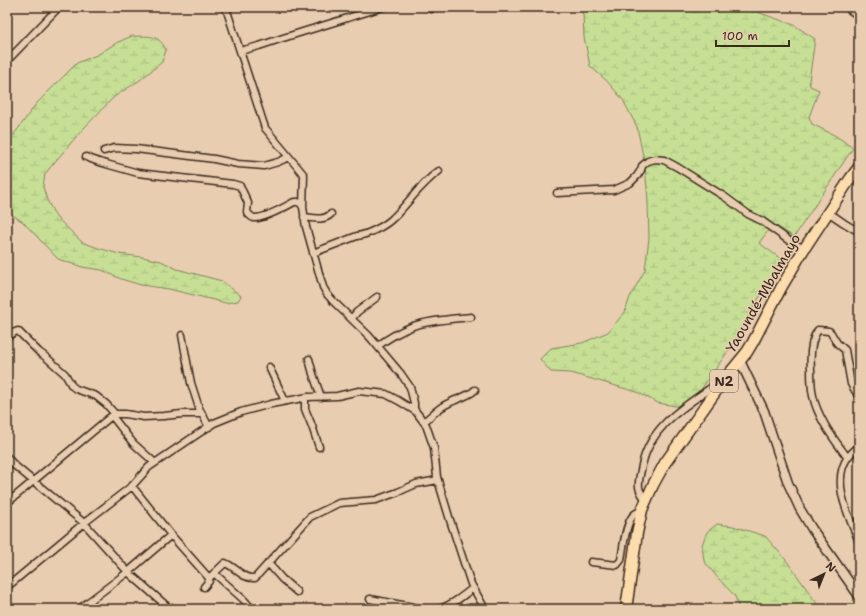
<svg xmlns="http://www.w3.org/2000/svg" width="866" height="616" font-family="'Shantell Sans',sans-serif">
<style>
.wetland{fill:url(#wetland-marsh);stroke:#80845a}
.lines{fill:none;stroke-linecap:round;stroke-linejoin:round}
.minor-casing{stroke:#3b2a1e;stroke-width:9}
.secondary-casing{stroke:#3b2a1e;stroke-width:11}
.trunk-casing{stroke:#3b2a1e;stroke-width:13}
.minor{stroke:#e9cdb0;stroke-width:6}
.secondary{stroke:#e9cdb0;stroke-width:8}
.trunk{stroke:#fcdcac;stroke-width:10}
.labels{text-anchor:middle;stroke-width:3;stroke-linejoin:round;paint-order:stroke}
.shield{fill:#e9cdb0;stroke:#6f5b4a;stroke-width:1}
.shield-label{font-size:13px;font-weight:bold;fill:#3b2a1e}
.street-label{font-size:14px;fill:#3b2a1e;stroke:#e9cdb0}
</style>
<defs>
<pattern id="wetland-marsh" width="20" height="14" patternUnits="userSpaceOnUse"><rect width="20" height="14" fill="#c6df95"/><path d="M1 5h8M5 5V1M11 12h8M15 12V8" fill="none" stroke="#abc080"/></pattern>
</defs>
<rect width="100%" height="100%" fill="#e9cdb0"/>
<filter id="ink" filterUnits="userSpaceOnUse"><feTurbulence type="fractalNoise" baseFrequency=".025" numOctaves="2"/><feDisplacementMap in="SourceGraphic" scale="8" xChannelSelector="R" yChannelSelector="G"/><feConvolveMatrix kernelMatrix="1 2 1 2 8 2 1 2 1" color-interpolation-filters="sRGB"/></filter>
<g filter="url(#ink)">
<!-- wetland -->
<path class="wetland" d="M 580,7 L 749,7 L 760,13 L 794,25 L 815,39 L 809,81 L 810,86 L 819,90 L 809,117 L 812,124 L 836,136 L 853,148 L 794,237 L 773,224 L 759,243 L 781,259 L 731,347 L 688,408 L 658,403 L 637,392 L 571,373 L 551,372 L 540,359 L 551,348 L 582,343 L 608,332 L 625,312 L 630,297 L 645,270 L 649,238 L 648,201 L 645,165 L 637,127 L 623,100 L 607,81 L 590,66 L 584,37 L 583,15 Z
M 132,36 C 149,37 158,33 166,50 L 162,62 L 140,80 L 114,97 L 82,130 L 53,164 L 45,174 L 43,187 L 47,200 L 56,217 L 82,242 L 98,248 L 119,254 L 142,257 L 161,261 L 177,269 L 222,281 L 241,296 L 238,301 L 226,303 L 169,289 L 141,285 L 121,279 L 102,270 L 82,267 L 58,259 L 23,222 L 7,211 L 7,143 L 18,129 L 36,104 L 77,63 L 99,54 L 116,43 Z
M 717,524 L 733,526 L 765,536 L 786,560 L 821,609 L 739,609 L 735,596 L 717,577 L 704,561 L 702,545 L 707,532 Z"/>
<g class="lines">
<defs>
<path id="minor" d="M 223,7 L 227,11 L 265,128 L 304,175 L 303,207
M 429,7 L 431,9
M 850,10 L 859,16
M 240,51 L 259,46 L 283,38 L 383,7
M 7,61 L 59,7
M 104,151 L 114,148 L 136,149 L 214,159 L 238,164 L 264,166 L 278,162 L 289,157
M 86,157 L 99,162 L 138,173 L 233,184 L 240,186 L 248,203 L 247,212 C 249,215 251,217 254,218 C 264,219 285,207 294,202 L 298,202 L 301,204 L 303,207 L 306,227 L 319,273 L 323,287 L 327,294 L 333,301 L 369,336 L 401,374 L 410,387 L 414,403 L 414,409 L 426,425 L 434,448 L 437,477 L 450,520 L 471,584 L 485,609
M 557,193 L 614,190 L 630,183 L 637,176 L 641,170 L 642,166 L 648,161 L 655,159 L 664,160 L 677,167 L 725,197 L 748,214 L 762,221 L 791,242 L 804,249
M 828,212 L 844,223 L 859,232
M 304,217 C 313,218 324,221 331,214
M 313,253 L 357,236 C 367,235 385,226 393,218 C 409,203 420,184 439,171
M 352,318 L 357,312 L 377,297
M 182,335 L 191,383 L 199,408 L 209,427
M 7,337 L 15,332 L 18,331 L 39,352 L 47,358 L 65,374 L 72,386 L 76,389 L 96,396 L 106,404 L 115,414
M 378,346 C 388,338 401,331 413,326 C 431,320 452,319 471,317
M 309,359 L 313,374 L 321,397
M 269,367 L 285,401
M 305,398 L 305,409 L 312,426 L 319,447
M 112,416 L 133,443 L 155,463
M 424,422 C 432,415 439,407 449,403 C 458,398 467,397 475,390
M 859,446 C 855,450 851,453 848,457 C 830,482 850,518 859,542
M 7,457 L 14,465 L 84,523 L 128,572 L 170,609
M 847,457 C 834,439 818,419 813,396 C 811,387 811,378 811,369 C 810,356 810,341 818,330 L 829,331 L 831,333 L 837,343 L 845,350 L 851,384 L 859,397
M 132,486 L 171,535 L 209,578
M 646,501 C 644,497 639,491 639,487 C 638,480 641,472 642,465 C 651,425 684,407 715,385 L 721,382
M 7,503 L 109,418 L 115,414 L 125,414 L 144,417 L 164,416 L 182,414 L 202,414
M 591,562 L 617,565 L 621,560 C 623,549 625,526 632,517 C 634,513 639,512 642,510
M 268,563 L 282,579 L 297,592
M 214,573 L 244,600 L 252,609
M 7,587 L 84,523 L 132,486 L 149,467 L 214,423 L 241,412 L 271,404 L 308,397 L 337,396 L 359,391 L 386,394 L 399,401 L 415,411
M 204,587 L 209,581 L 209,578 L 225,563 C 236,567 242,579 255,578 L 310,517 L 339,503 L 376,500 L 398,492 L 416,484 L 438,480
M 370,599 L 424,609
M 79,609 L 128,572 L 171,535
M 439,609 C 452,605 463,596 473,588"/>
<path id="secondary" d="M 740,361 L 764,411 L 788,483 L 800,509 L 812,529 L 859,596"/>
<path id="trunk" d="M 626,609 L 637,533 L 642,510 L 653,485 L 665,463 L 724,380 L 747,352 L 753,342 L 781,288 L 804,249 L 850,179 L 859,167"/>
</defs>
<!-- minor casing -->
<use href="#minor" class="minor-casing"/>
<!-- secondary casing -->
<use href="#secondary" class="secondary-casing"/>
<!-- trunk casing -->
<use href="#trunk" class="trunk-casing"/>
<!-- minor -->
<use href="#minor" class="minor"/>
<!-- secondary -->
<use href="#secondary" class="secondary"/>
<!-- trunk -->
<use href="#trunk" class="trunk"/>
</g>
</g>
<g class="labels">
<!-- shield labels -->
<rect class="shield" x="710" y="370" width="28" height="22" rx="3"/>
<g class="shield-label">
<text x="724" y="386">N2</text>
</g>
<!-- street labels -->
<g class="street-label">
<text transform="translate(763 293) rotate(-60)" y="5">Yaoundé-Mbalmayo</text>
</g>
</g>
<!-- margin -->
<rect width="866" height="616" fill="none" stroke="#e9cdb0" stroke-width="24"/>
<rect x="12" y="12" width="842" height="592" fill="none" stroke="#3b2a1e" stroke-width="1.5" filter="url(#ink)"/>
<!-- north arrow -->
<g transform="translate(824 574) rotate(43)" stroke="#e9cdb0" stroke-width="3" paint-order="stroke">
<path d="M0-3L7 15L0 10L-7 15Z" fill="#3b2a1e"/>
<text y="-6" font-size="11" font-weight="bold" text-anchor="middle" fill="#3b2a1e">N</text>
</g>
<!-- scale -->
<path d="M716 40v6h73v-6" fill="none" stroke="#3b2a1e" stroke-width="2"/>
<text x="722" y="40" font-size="12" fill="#3b2a1e" stroke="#e9cdb0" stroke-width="3" paint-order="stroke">100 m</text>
</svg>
